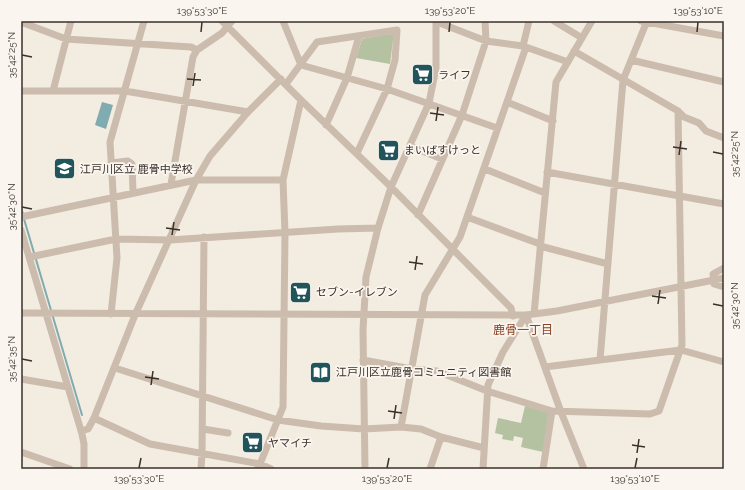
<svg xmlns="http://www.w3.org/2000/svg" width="745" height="490" font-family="Raleway,'Noto Sans JP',sans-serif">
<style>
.green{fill:#b5c2a1}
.water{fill:#80abb0}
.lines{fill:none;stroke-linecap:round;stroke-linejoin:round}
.stream{stroke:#80abb0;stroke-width:2}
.minor{stroke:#ccbcad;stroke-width:7}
.ticks{fill:none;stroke:#3a312b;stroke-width:1.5}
.labels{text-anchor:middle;stroke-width:3.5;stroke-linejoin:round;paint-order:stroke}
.poi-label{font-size:11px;fill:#3a312b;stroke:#faf5ee;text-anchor:start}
.neighbourhood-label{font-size:12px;fill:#884225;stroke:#faf5ee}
.neatline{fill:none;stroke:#3a312b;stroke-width:1.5}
.ticks-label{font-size:10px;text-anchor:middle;fill:#3a312b}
</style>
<rect width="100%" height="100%" fill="#f3ece1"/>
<!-- green -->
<path class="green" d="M 394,33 L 390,64 L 356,58 L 362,39 Z
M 525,406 L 548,412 L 549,415 L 543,452 L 521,447 L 523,438 L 514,436 L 513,441 L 502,439 L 503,435 L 495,433 L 498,418 L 521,423 Z"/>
<!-- water -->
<path class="water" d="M 102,102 L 113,105 L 106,129 L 95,125 Z"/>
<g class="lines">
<!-- stream -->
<path class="stream" d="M 21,208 L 23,214
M 24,219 L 82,415"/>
<!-- minor -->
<path class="minor" d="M 222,21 L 301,100 L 391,187 L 511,308 L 513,316
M 283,21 L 301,65
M 554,21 L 582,38
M 641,21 L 724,36
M 21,22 L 66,39 L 191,47 L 197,50
M 437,22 L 486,41 L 523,46 L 568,62
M 523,46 L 529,21
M 574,51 L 678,111 L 684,117 L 699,123 L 706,131 L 724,138
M 631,60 L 724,82
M 301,65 L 387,89 L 357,153
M 286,84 L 317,42 L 397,30 L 395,60 L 387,89 L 497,128
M 21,91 L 125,91 L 248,112
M 53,91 L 71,21
M 507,102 L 553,121
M 326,125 L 347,78 L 359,36
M 410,146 L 442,159
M 111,163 L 128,161 L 132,164 L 133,192
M 485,169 L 545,193
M 547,172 L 724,204
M 171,184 L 193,57 L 197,50 L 222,33 L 232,21
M 418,215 L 462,115 L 486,41 L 485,21
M 21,217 L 196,180 L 283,180
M 467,217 L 540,244
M 21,230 L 82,434 L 84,444 L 84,469
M 540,246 L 608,264
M 30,257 L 116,239 L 170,240 L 338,229 L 378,228
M 724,268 L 713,274 L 714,284 L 724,287
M 21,313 L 526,315 L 557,311 L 724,278
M 111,314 L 117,258 L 110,142 L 144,21
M 534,314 L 556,82 L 592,21
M 526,315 L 561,412 L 584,469
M 363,360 L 412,369 L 437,371 L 487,391 L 552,411 L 650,414 L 659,411 L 682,345 L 678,111
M 600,360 L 681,350 L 724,362
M 545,367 L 600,360 L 623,80 L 647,21
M 115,368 L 278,420 L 321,426 L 364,429 L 401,427 L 421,429 L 441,437 L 484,448
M 21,379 L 68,387
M 94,418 L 150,444 L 260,464 L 271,469
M 401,427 L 425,295 L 460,237 L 526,47
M 203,429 L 228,433
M 81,431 L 88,429 L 94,418 L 135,315 L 196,180 L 210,156 L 248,112 L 281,79
M 21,452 L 70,469
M 201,469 L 202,453 L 204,237
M 258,469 L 283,407 L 285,233 L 283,180 L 301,100
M 365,469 L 363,330 L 366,277 L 378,228 L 391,187 L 429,103 L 436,68 L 436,21
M 430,469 L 441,437
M 483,469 L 488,385 L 503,352 L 526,315
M 543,469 L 552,411"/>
</g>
<!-- ticks -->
<path class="ticks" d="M 201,32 L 202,22M 449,32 L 450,22M 697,32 L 698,22M 22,55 L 32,57M 187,79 L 201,80M 193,86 L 195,73M 430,113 L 444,115M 436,121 L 438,107M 673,147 L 687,149M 713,152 L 723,154M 679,155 L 681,141M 22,207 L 32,209M 166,228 L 180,230M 172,235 L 174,222M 409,262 L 423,264M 415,270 L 417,256M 652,296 L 666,298M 658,304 L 660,290M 713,304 L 723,306M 22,359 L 32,361M 145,377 L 159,379M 151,385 L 153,371M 388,411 L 402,413M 394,419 L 396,405M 632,445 L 645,447M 637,453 L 639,439M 139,468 L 141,458M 387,468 L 389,458M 635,468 L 637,458"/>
<!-- icons -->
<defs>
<symbol id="supermarket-square" viewBox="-11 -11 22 22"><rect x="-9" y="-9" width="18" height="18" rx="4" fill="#21545b" stroke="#faf5ee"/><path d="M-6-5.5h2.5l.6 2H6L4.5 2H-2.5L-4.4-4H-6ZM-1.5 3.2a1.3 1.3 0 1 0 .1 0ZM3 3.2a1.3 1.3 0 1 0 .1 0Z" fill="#fff"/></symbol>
<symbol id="school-square" viewBox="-11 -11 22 22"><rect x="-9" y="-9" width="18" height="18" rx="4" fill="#21545b" stroke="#faf5ee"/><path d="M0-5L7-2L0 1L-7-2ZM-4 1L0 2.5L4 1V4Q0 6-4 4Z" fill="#fff"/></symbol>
<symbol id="library-square" viewBox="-11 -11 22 22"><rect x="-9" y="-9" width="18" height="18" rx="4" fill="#21545b" stroke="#faf5ee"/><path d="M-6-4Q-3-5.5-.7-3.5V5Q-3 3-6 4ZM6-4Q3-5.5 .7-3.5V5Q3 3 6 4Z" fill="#fff"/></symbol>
</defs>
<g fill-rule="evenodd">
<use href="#supermarket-square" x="410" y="62" width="25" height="25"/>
<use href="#supermarket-square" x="376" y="138" width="25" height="25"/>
<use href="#school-square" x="52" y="156" width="25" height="25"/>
<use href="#supermarket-square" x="288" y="280" width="25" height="25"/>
<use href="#library-square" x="308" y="360" width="25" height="25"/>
<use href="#supermarket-square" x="240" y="430" width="25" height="25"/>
</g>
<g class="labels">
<!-- poi labels -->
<g class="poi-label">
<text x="438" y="79">ライフ</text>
<text x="404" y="154">まいばすけっと</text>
<text x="80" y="173">江戸川区立 鹿骨中学校</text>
<text x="316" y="296">セブン-イレブン</text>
<text x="336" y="376">江戸川区立鹿骨コミュニティ図書館</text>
<text x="268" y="447">ヤマイチ</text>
</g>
<!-- neighbourhood labels -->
<g class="neighbourhood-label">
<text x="523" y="334">鹿骨一丁目</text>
</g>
</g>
<!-- border -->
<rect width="745" height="490" fill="none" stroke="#faf5ee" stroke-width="44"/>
<rect x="22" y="22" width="701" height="446" class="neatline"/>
<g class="ticks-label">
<text x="202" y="14">139°53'30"E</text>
<text x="450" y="14">139°53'20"E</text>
<text x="698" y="14">139°53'10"E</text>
<text transform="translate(11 55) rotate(-90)" y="4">35°42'25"N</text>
<text transform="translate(734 154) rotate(-90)" y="4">35°42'25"N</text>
<text transform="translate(11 207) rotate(-90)" y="4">35°42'30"N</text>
<text transform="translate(734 306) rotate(-90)" y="4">35°42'30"N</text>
<text transform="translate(11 359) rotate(-90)" y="4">35°42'35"N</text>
<text x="139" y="482">139°53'30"E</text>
<text x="387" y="482">139°53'20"E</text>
<text x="635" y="482">139°53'10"E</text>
</g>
</svg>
